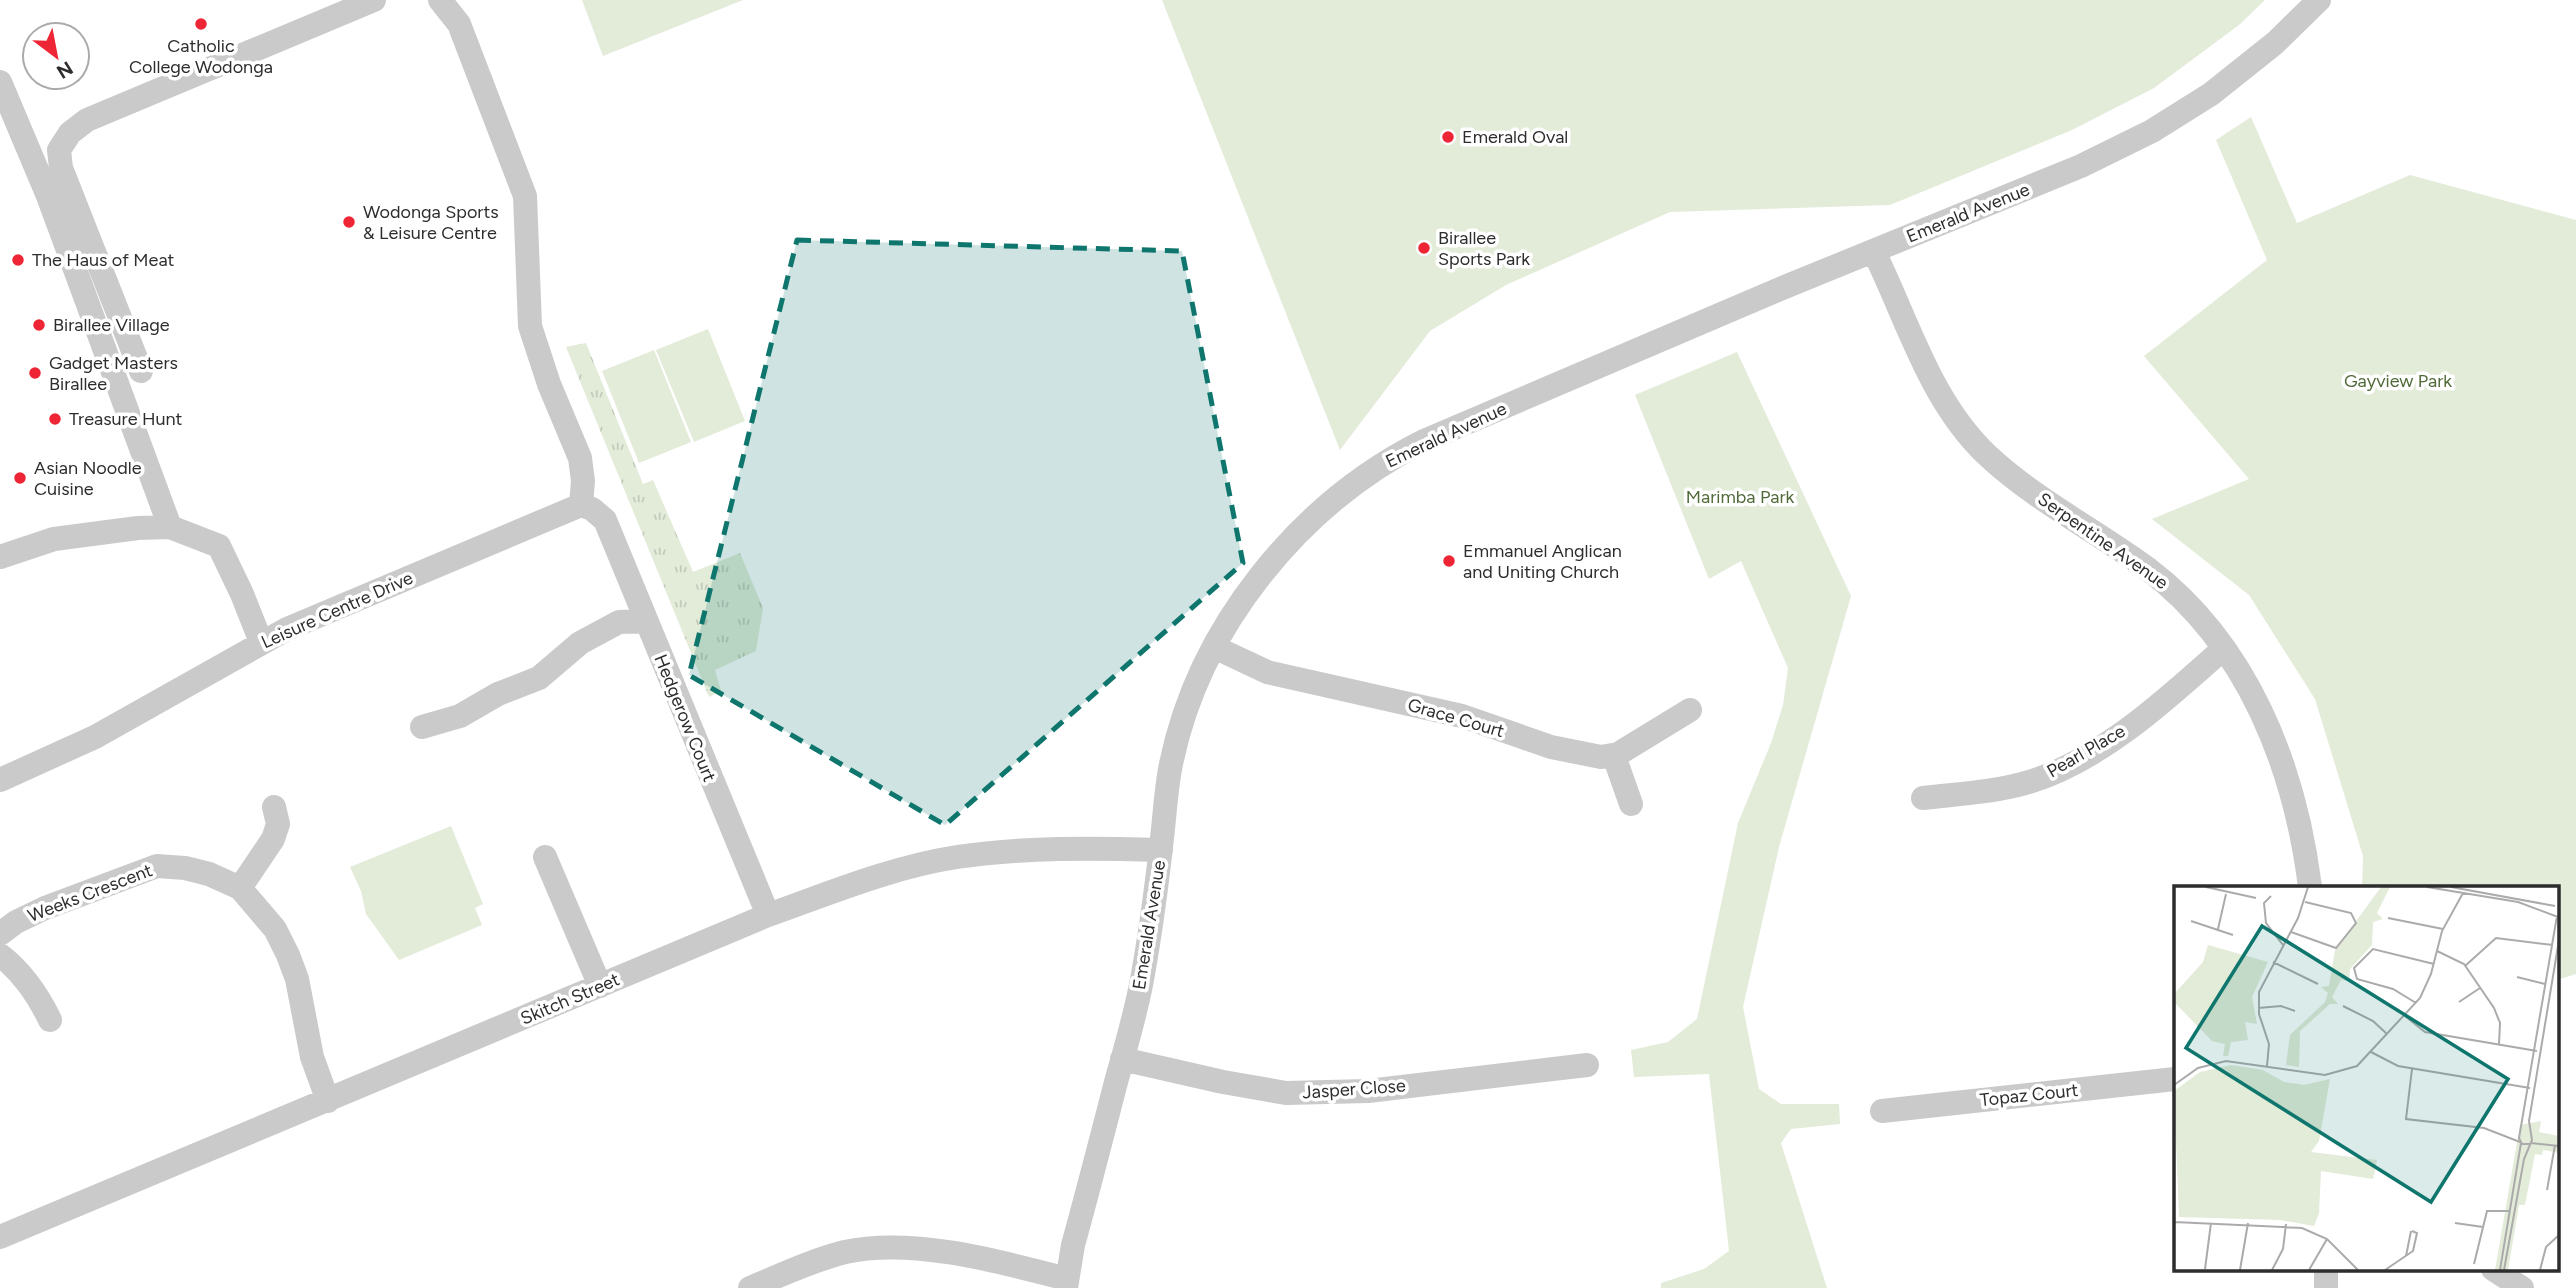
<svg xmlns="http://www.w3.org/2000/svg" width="2576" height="1288" font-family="Figtree,sans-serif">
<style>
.grass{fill:url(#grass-tufts)}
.park{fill:#e3ebd9}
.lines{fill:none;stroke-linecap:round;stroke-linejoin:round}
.minor{stroke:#cacaca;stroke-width:24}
.marked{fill:#0f766e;fill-opacity:0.2;stroke:#0f766e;stroke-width:5;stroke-dasharray:14 9;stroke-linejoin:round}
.poi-dot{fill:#ee2535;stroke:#fff;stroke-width:2.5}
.labels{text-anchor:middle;stroke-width:7;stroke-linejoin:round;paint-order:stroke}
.poi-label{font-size:18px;fill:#2d2d2d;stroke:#fff;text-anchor:start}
.street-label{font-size:18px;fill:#2d2d2d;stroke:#fff}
.park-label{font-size:18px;fill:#506a38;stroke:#fff}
.inset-road{fill:none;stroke:#ababab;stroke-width:2}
.view{fill:#0f766e;fill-opacity:0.15;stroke:#0f766e;stroke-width:3.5}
.inset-edge{fill:none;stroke:#2d2d2d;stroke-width:3.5}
</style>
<defs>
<pattern id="grass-tufts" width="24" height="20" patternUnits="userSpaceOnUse" patternTransform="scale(1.75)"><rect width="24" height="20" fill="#e3ebd9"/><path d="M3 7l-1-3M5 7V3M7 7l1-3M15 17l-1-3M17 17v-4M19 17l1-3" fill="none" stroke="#c3cabb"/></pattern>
</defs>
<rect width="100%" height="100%" fill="#fff"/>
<!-- grass -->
<path class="grass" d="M 586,343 L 643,484 L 653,480 L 693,572 L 740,553 L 763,608 L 756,651 L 715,670 L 721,691 L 709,697 L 566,347 Z"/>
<!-- park -->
<path class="park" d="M 582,0 L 743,0 L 603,56 Z
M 1162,0 L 2265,0 L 2239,25 L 2154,88 L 2072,130 L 1890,205 L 1670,212 L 1506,285 L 1430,331 L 1340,450 Z
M 2251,117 L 2297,223 L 2410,175 L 2576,220 L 2576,974 L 2557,980 L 2557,887 L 2362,887 L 2363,856 L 2315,699 L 2249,595 L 2152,519 L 2249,479 L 2144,356 L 2267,260 L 2216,140 Z
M 708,329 L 745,421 L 694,442 L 656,350 Z
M 654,350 L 691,442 L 639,463 L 602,371 Z
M 1737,352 L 1851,596 L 1779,847 L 1743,1007 L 1759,1089 L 1781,1104 L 1839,1104 L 1840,1124 L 1791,1129 L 1781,1143 L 1827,1288 L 1661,1288 L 1661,1283 L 1704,1269 L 1729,1251 L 1709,1074 L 1634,1077 L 1631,1050 L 1668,1042 L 1697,1019 L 1738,823 L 1771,743 L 1783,705 L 1788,668 L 1741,561 L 1709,579 L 1635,395 Z
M 451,826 L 483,904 L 475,908 L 482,925 L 399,960 L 366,914 L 361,891 L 350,867 Z"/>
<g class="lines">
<!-- minor -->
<path class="minor" d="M 440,0 L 459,24 L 525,196 L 530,326 L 549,384 L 580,458 L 583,481 L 581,505
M 0,82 L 48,196 L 170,527
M 1874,252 C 1908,321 1930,401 1987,455 C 2035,500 2095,530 2148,569 C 2248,645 2295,767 2310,887
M 141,371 L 61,168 L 59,150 L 70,133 L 87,120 L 374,0
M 0,557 L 54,539 L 138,528 L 170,527 L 219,546 L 242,594 L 261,642
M 1214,647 L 1267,672 L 1462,716 L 1551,747 L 1601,757 L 1618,754 L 1690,710
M 422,727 L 460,716 L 498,694 L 539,678 L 580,643 L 619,622 L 645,621
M 1614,756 L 1631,804
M 0,780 L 95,737 L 287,629 L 581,505 L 592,509 L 605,520 L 768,915
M 1923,798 C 1957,794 1996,792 2029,782 C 2102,760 2169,697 2224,648
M 545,857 L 600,986
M 240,888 L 273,839 L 278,824 L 274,807
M 0,934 L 16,922 L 45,908 L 157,866 L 185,868 L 209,874 L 240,888 L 275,929 L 288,955 L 297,979 L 312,1057 L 328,1101
M 0,955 C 22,972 38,995 50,1020
M 1122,1059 L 1223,1082 L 1286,1093 L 1368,1091 L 1587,1065
M 1882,1111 L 2175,1079
M 0,1237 L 768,915 C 830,893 892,867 957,857 C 1025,847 1093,848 1161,850
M 2326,1269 L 2326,1288
M 2493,1269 L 2522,1288
M 750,1288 C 781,1275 813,1260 845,1252 C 912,1237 1002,1262 1067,1279
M 1066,1288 L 1073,1245 C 1088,1191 1102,1136 1116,1082 C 1126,1046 1137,1010 1143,974 C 1151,929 1157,883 1162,838 C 1165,813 1166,788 1171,764 C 1199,627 1300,503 1424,441 L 1780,289 L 2081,166 L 2152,131 L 2211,94 L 2275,43 L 2319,0"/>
</g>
<!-- marked area -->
<path class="marked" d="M 797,240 L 1182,251 L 1243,563 L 945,825 L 689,675 Z"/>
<!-- markers -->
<g class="poi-dot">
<circle cx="201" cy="24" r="7"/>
<circle cx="1448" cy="137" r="7"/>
<circle cx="349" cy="222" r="7"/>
<circle cx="1424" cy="248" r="7"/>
<circle cx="18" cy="260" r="7"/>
<circle cx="39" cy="325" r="7"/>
<circle cx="35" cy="373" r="7"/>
<circle cx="55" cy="419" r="7"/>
<circle cx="20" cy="478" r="7"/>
<circle cx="1449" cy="561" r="7"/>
</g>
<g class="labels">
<!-- poi labels -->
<g class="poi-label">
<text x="201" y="52" text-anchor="middle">Catholic<tspan x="201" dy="21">College Wodonga</tspan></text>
<text x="1462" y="143">Emerald Oval</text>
<text x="363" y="218">Wodonga Sports<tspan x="363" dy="21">&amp; Leisure Centre</tspan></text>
<text x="1438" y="244">Birallee<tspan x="1438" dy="21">Sports Park</tspan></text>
<text x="32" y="266">The Haus of Meat</text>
<text x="53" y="331">Birallee Village</text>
<text x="49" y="369">Gadget Masters<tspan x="49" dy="21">Birallee</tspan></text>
<text x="69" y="425">Treasure Hunt</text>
<text x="34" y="474">Asian Noodle<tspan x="34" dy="21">Cuisine</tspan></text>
<text x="1463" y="557">Emmanuel Anglican<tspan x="1463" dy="21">and Uniting Church</tspan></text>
</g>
<!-- street labels -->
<g class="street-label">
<text transform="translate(1968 213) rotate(-22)" y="6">Emerald Avenue</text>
<text transform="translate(1446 435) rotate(-25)" y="6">Emerald Avenue</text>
<text transform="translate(2103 541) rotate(35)" y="6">Serpentine Avenue</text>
<text transform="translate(337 610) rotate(-24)" y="6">Leisure Centre Drive</text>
<text transform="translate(685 718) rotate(68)" y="6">Hedgerow Court</text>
<text transform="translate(1456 718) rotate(16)" y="6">Grace Court</text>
<text transform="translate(2086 751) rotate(-30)" y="6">Pearl Place</text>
<text transform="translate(90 893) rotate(-21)" y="6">Weeks Crescent</text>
<text transform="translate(1149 925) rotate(-81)" y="6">Emerald Avenue</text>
<text transform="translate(570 999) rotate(-23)" y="6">Skitch Street</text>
<text transform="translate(1354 1089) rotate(-4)" y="6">Jasper Close</text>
<text transform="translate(2029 1095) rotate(-6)" y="6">Topaz Court</text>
</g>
<!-- park labels -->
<g class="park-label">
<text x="2398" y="387">Gayview Park</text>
<text x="1740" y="503">Marimba Park</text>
</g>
</g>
<!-- overview -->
<g transform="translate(2174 886)">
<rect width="385" height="385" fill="#fff"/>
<path d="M 367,235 L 365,246 L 385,250 L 385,267 L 369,264 L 368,269 L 361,268 L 351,319 L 345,319 L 334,384 L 321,384 L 346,239 Z" fill="#e3ebd9"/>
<path d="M 207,1 L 216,1 L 203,27 L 209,33 L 199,36 L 198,59 L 176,83 L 175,95 L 167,94 L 158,111 L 164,118 L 156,118 L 126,145 L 125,181 L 112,179 L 116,149 L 151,116 L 154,107 L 147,101 L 155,100 L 161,64 ZM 34,59 L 94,76 L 78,111 L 83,138 L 71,136 L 74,154 L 57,156 L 54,170 L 49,170 L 51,158 L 38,155 L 0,116 L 1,107 L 29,76 ZM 57,179 L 89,184 L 110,196 L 130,199 L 156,193 L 145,255 L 137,266 L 203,274 L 199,293 L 147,285 L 145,327 L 140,340 L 106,334 L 5,331 L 0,205 L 26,186 Z" fill="#e3ebd9"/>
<path class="inset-road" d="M 32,1 L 82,12M 253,1 L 344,16 L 384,31M 277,1 L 381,20M 97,10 L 90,17 L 92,37 L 109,59M 214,32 L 269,43M 17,35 L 59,49M 44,43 L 52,8M 117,46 L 162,62 L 182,37 L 177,27 L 131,16M 263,65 L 290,78 L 320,122 L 326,137 L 325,158M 99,76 L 144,98M 291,80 L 322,52 L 379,59M 343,91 L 371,98M 285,116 L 306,102M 242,117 L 219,103 L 183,93 L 180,82 L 199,63 L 260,78M 169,120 L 199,135 L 213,148M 84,122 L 107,120 L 121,125M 231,130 L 251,146 L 363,165M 197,166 L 224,180 L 356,202M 93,180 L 95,158 L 85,128 L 85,106 L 124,32 L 134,1M 238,183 L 232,233 L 310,242 L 346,256M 0,199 L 24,182 L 52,175 L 151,189 L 183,180 L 246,112 L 257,88 L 268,45 L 289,7M 357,257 L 385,260M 356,258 L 348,258 L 345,252 L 383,30M 373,304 L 381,259M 0,327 L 0,352M 0,336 L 128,342 L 153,353 L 184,384M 281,337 L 309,341M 232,370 L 237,345M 300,378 L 313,325 L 335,325M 31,383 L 37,337M 66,384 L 74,337M 98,384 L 109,363 L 112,338M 135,384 L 153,353M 211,384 L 239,365 L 243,347 L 238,345M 326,384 L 347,257M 330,384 L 350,273 L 358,254 L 355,235 L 385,54M 366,384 L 372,361 L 385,349"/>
<path class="view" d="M 88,40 L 334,193 L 257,316 L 12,162 Z"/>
<rect width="385" height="385" class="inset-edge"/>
</g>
<!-- north arrow -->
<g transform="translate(56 56) rotate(148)"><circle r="33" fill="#ffffff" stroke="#ababab" stroke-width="2"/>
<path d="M0-5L12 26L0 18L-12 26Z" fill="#ee2535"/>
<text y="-10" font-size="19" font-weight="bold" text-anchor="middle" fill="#2d2d2d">N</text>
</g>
</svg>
